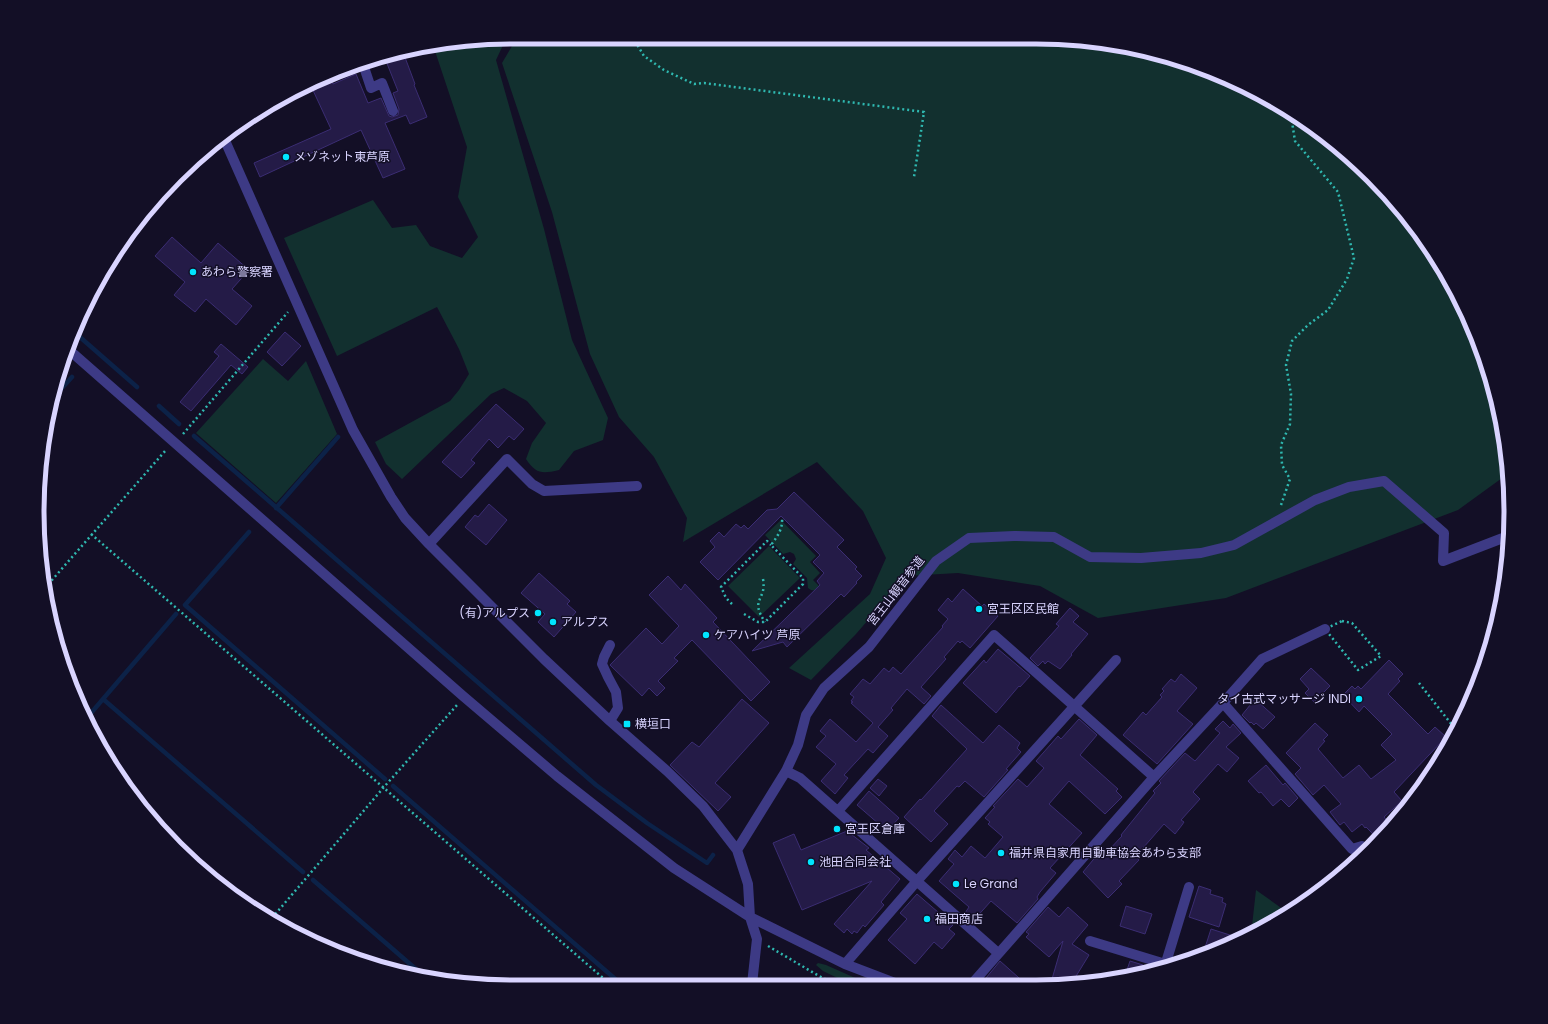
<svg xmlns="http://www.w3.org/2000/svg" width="1548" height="1024" font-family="Poppins,'Noto Sans JP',sans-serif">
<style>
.green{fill:#12302f}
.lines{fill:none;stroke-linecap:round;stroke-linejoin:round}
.stream{stroke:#0c2248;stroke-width:4.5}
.building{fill:#241b47;stroke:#3b2d73}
.path{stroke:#2fb8b0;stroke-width:2.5;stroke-dasharray:2 3;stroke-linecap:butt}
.minor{stroke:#3d3a85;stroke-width:10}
.poi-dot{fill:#00e5ff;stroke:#130f26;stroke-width:1.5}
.labels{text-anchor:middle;stroke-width:3;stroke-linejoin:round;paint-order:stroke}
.poi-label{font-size:12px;fill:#d9d4ff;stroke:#130f26;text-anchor:start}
.street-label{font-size:12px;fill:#d9d4ff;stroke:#130f26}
.rim{fill:none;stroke:#d9d4ff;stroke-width:5}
</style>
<rect width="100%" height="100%" fill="#130f26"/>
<!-- green -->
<path class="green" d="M 450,41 L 505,41 L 496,60 L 544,229 L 572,340 L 608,418 L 603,440 L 574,451 L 559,470 C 542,474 536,474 526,459 L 532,443 L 546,423 L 527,401 L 504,388 L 491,394 L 402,479 L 386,464 L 375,442 L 450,401 L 459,390 L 469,374 L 459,349 L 437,307 L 337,356 L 284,238 L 373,200 L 392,228 L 416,225 L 430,246 L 462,258 L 478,237 L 458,197 L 467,147 L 433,45 Z
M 515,41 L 1098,41 L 1188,62 L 1246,86 L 1349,155 L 1413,223 L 1462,302 L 1495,389 L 1509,473 L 1458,510 L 1226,598 L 1098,618 L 1040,586 L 958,573 L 906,576 L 856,634 L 811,680 L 789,668 L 870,594 L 886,558 L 863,511 L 817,462 L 683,542 L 687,518 L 654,457 L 619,417 L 590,354 L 552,212 L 502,63 Z
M 263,359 L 288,381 L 306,361 L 337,434 L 276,503 L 196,433 Z
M 781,520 L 816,556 L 810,562 L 820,573 L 813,580 L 825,592 L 811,590 L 808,588 L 807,578 L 793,564 L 796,559 L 794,554 L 790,552 L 783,554 L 765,535 Z
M 769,546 L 800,578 L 759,617 L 728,586 Z
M 1256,890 L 1287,912 L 1251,935 Z
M 818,963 L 826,965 L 871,985 L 852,985 L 823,971 L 816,965 Z"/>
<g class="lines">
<!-- stream -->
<path class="stream" d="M 73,331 L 137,387
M 52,399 L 72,377
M 159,406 L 179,424
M 194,436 L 596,785 L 647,823 L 707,863 L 713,855
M 276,508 L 338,437
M 249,532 L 185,605 L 385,779
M 176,614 L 103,699 L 303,872
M 86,719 L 103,699
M 393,786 L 621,984
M 313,880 L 425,977"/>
</g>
<!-- building -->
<path class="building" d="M 403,52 L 415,84 L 414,85 L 427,117 L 410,124 L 406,115 L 385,123 L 405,169 L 383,178 L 361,130 L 260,177 L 254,163 L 331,129 L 311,86 L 329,77 L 333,84 L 356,74 L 368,103 L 381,98 L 389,116 L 392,117 L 398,115 L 399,109 L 393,93 L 398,91 L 384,56 Z
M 172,237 L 201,263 L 218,243 L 249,270 L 232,289 L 252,306 L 236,325 L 206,299 L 195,312 L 174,295 L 185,282 L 155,256 Z
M 285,332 L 301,346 L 282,366 L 267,352 Z
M 221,344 L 248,367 L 242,374 L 231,365 L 191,411 L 180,402 L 219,356 L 214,352 Z
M 496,404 L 524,429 L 514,440 L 509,436 L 498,448 L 489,439 L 471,460 L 475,463 L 461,478 L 442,462 Z
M 794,492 L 844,540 L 837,547 L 857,567 L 855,569 L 862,576 L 856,582 L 857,583 L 844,597 L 841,594 L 787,647 L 783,642 L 752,651 L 820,585 L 817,581 L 824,573 L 813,562 L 820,555 L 781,516 L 718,580 L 700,562 L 715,547 L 710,541 L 719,532 L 724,537 L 736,524 L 741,528 L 744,525 L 748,529 L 767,510 L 777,509 Z
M 489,504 L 507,520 L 486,545 L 465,527 L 475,515 L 478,517 Z
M 539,573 L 570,601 L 567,604 L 576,612 L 554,637 L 538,622 L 545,614 L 521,593 Z
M 668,576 L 681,590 L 685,584 L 717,618 L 713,622 L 770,682 L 751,701 L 692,640 L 674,658 L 678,661 L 658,681 L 665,688 L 657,696 L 649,688 L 642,696 L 610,665 L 646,628 L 662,644 L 679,626 L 649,595 Z
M 963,589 L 982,606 L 984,604 L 998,616 L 970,648 L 962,641 L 960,643 L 958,641 L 944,657 L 946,659 L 921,687 L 931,696 L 924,704 L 907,689 L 891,708 L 893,710 L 878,727 L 888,736 L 873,753 L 868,749 L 844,775 L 848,778 L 835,794 L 821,781 L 836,764 L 816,747 L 826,736 L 820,731 L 830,719 L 856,742 L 873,723 L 851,703 L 853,702 L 851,701 L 854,697 L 850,694 L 863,679 L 870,684 L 884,668 L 889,672 L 893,667 L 901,674 L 943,627 L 942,626 L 948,619 L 938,610 L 948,598 L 952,602 Z
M 1070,608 L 1079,616 L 1073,622 L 1088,634 L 1071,654 L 1072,655 L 1060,669 L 1048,661 L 1045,664 L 1043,661 L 1038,666 L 1030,658 L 1059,626 L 1056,624 Z
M 998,649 L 1030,676 L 1020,687 L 1019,686 L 996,713 L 963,683 L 984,660 L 986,663 Z
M 1389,660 L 1403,674 L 1398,679 L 1400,681 L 1388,694 L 1428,734 L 1435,727 L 1446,737 L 1394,792 L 1402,801 L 1384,817 L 1392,826 L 1378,840 L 1371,832 L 1366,827 L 1365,828 L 1362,824 L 1352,832 L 1344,822 L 1340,825 L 1330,812 L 1341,804 L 1324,785 L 1313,795 L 1295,774 L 1301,768 L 1286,753 L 1315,723 L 1328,735 L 1323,740 L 1325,741 L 1318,749 L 1343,778 L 1359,765 L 1371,779 L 1396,760 L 1381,745 L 1392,734 L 1364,706 L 1359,712 L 1343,695 L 1352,686 L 1355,689 L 1358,686 L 1361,689 Z
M 1311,668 L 1330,686 L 1314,702 L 1305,693 L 1309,689 L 1300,679 Z
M 1181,674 L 1197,688 L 1177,711 L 1193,724 L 1157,764 L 1123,735 L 1143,712 L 1146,715 L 1162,697 L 1160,695 L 1164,691 L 1162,689 L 1171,679 L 1175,682 Z
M 742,699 L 769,723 L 715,783 L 731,797 L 718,811 L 670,765 L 692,742 L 699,747 Z
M 1255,699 L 1275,717 L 1263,729 L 1256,723 L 1254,725 L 1251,722 L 1250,723 L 1242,715 Z
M 941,705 L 983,743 L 999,725 L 1020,743 L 1017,748 L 1021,752 L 1006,769 L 1008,770 L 984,797 L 965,781 L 959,787 L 957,786 L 934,811 L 948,824 L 931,842 L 904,817 L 920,799 L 921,800 L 931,789 L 967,749 L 932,716 Z
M 1079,719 L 1097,735 L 1080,755 L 1118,789 L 1116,791 L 1122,797 L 1105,814 L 1069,781 L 1049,804 L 1082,833 L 1050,868 L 1056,873 L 1040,892 L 1037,897 L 1038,899 L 1017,923 L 991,901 L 974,920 L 965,913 L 969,907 L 939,881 L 954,864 L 948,859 L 955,850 L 962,857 L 971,846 L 985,858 L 1003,837 L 988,824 L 990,822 L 985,818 L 995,807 L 993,806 L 1018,779 L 1027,787 L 1044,768 L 1036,761 L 1058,736 L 1061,739 Z
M 1223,721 L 1230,728 L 1233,724 L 1241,733 L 1226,747 L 1239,758 L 1227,772 L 1218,764 L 1193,792 L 1200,799 L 1181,820 L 1184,822 L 1182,825 L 1175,834 L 1164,824 L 1136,856 L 1139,860 L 1119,881 L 1122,884 L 1108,898 L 1083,872 L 1103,848 L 1107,852 L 1122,836 L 1121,835 L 1155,793 L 1153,791 L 1161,783 L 1159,781 L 1185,753 L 1195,761 L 1220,733 L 1215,729 Z
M 1266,765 L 1283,785 L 1285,783 L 1298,798 L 1289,807 L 1281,799 L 1273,806 L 1261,792 L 1259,793 L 1248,781 Z
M 878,779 L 887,786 L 879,796 L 870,788 Z
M 869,791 L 899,818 L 887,831 L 857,805 Z
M 847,831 L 869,848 L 866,850 L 900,879 L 881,902 L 884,905 L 865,927 L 863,925 L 857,933 L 854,931 L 852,934 L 847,929 L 844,933 L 834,924 L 872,881 L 802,910 L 773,843 L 794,834 L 801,850 Z
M 1199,886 L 1211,890 L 1210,894 L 1223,898 L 1222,902 L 1226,904 L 1219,927 L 1189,917 Z
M 917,894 L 953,925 L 949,929 L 955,934 L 942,949 L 934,942 L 915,964 L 888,940 L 907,919 L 900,913 Z
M 1126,906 L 1152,914 L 1145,934 L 1120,926 Z
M 1048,907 L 1059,917 L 1068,907 L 1088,925 L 1072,944 L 1089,955 L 1070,986 L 1050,986 L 1063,941 L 1049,957 L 1026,937 L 1029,934 L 1026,932 Z
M 1211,929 L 1233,936 L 1231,944 L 1203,954 Z
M 1000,961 L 1028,986 L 995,986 L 986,978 Z
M 1130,961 L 1143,965 L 1141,974 L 1125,976 Z"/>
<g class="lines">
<!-- path -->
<path class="path" d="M 635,41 L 644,56 L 664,70 L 694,84 L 704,83 L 924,112 L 914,177
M 183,434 L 288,312
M 1281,505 L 1290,479 L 1282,465 L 1281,445 L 1290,424 L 1291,394 L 1286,365 L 1292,341 L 1308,325 L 1328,310 L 1347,279 L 1354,258 L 1338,192 L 1295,141 L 1292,122 L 1294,118
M 91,534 L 610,984
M 763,579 C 767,601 749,598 765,622
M 45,588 L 166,450
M 732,604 L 726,598 L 721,587 L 767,541 L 771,545
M 744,614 L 758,622 L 765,622 L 803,584 L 803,578 L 771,545 C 777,537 783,529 782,518
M 1342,621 L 1352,623 L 1381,656 L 1358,670 L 1325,629 Z
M 1419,683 L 1456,730
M 272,918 L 384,787 L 457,705
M 768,946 L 819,976 L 837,985"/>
<!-- minor -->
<path class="minor" d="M 362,61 L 371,88 L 382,83 L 393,111
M 223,136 L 353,430 L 391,497 L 405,518 L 429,544 L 544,659 L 610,721 L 667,771 L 703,806 L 737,850 L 748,884 L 750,917 L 757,939 L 752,984
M 68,349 L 463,696 L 557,776 L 674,868 L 750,917 L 845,964 L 900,985
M 429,544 L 507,459 L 532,484 L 544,491 L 637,486
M 610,645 L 604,657 L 602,664 L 608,677 L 616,692 L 618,708 L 610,721
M 1223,703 L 1352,849 L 1362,846 L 1366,850
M 786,771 L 800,778 L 998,953
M 1154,777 L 1223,703 L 1262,659 L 1325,629
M 838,811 L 994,635 L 1154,777 L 970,986
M 737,850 L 786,771 L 798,745 L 806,715 L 824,688 L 869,647 L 936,561 L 969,538 L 1014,536 L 1054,537 L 1090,557 L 1141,558 L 1201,553 L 1234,545 L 1315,500 L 1349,487 L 1384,481 L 1444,533 L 1443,561 L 1508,536
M 1090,941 L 1172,966
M 845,964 L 917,881 L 1116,660
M 1164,969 L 1189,887"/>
</g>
<!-- markers -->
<g class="poi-dot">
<circle cx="286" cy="157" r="4"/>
<circle cx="193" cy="272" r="4"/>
<circle cx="979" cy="609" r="4"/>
<circle cx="538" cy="613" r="4"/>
<circle cx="553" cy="622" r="4"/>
<circle cx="706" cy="635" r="4"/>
<circle cx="1359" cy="699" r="4"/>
<rect x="623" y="720" width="8" height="8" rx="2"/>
<circle cx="837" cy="829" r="4"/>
<circle cx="1001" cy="853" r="4"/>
<circle cx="811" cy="862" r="4"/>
<circle cx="956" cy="884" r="4"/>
<circle cx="927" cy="919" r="4"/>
</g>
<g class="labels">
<!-- poi labels -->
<g class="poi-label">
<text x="294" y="161">メゾネット東芦原</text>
<text x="201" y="276">あわら警察署</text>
<text x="987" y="613">宮王区区民館</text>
<text x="530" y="617" text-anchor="end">(有)アルプス</text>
<text x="561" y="626">アルプス</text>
<text x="714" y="639">ケアハイツ 芦原</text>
<text x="1351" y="703" text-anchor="end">タイ古式マッサージ INDI</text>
<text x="635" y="728">横垣口</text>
<text x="845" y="833">宮王区倉庫</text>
<text x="1009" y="857">福井県自家用自動車協会あわら支部</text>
<text x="819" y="866">池田合同会社</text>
<text x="964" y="888">Le Grand</text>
<text x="935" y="923">福田商店</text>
</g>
<!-- street labels -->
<g class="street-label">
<text transform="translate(896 591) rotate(-52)" y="4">宮王山観音参道</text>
</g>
</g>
<!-- crop -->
<path d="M0 0H1548V1024H0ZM512 44H1036A468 468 0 0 1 1504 512V512A468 468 0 0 1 1036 980H512A468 468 0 0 1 44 512V512A468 468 0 0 1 512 44Z" fill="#130f26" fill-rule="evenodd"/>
<path class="rim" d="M512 44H1036A468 468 0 0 1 1504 512V512A468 468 0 0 1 1036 980H512A468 468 0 0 1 44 512V512A468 468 0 0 1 512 44Z"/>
</svg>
